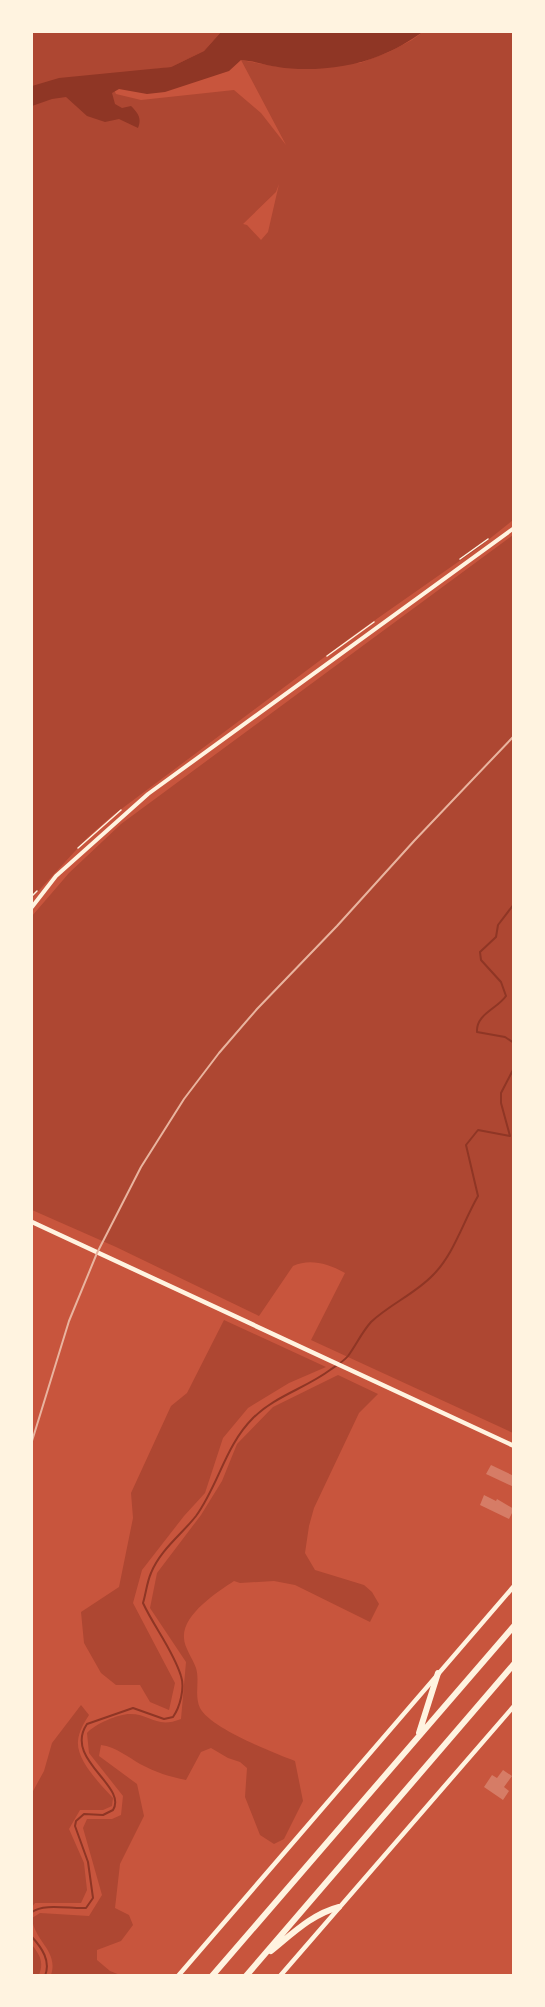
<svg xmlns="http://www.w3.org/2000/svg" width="545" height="2007" font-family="Jost,sans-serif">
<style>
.green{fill:#ae4732;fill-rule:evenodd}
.water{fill:#8f3625}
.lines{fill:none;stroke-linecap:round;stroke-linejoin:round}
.stream{stroke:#8f3625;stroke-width:2}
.building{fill:#d67c66}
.path{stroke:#fff3e0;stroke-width:1.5}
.tertiary{stroke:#fff3e0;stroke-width:4}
.secondary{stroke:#fff3e0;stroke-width:4.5}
.motorway{stroke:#fff3e0;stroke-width:6}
.rail{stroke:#e9b49f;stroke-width:2}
</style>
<rect width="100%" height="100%" fill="#c8553d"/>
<!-- green -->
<path class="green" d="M 32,32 L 221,32 L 204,51 L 171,67 L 107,75 L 116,94 L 141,100 L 234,90 L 261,113 L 286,145 L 241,60 L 279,67 L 360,63 L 389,52 L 412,40 L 423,32 L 513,32 L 513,520 L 478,548 L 358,632 L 112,816 L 88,837 L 32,898 ZM 279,184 L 268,232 L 261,240 L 247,225 L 243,224 L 276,192 Z
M 513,535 L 513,1433 L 311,1340 L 345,1273 C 329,1264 310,1258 293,1266 L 259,1316 L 116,1247 L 32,1210 L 32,916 L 69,873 L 121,824 Z
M 224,1320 L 326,1367 L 289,1383 L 248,1408 L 223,1438 L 205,1493 L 184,1516 L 142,1570 L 133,1603 L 175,1683 L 169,1710 L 150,1702 L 140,1685 L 116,1685 L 101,1673 L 84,1643 L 81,1612 L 119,1587 L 133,1518 L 131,1493 L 171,1406 L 187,1393 Z
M 338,1375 L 378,1394 L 359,1413 L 314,1508 L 309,1526 L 305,1553 L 315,1570 L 364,1585 L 372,1592 L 379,1604 L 370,1622 L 295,1585 L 274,1581 L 240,1583 L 234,1581 C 217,1592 182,1615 184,1638 C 184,1647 193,1659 196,1668 C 200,1681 194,1695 200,1708 C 210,1728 274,1753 295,1761 L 303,1801 L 284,1839 L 274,1844 L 260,1835 L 245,1797 L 247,1768 L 240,1762 L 228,1758 L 211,1748 L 201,1752 L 186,1780 C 170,1777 155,1772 140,1764 C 128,1757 116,1747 101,1745 L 99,1756 L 137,1784 L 144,1816 L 120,1864 L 115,1908 L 129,1915 L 133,1925 L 121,1941 L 97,1950 L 97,1960 L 110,1971 L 120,1975 L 51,1975 C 59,1951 34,1941 32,1918 L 40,1913 L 89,1916 L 102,1895 L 83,1828 L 87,1819 L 112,1819 L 121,1815 L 123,1796 L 89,1753 L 87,1733 C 95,1724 118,1714 130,1714 C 151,1714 156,1729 181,1719 L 186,1662 L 150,1608 L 157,1573 L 201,1515 L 222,1481 L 237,1444 L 273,1407 Z
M 81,1705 L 89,1715 C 84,1723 79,1731 78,1741 C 76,1760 101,1785 113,1798 L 112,1806 L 103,1810 L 80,1810 L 69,1829 L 84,1863 L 87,1890 L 81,1903 L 35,1903 L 32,1907 L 32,1793 L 44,1771 L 52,1743 Z
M 32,1945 C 40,1955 44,1962 39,1975 L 32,1975 Z"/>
<!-- water -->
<path class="water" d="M 221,32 L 423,32 C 409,41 395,50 379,56 C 350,68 308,72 278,67 C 265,65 254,61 241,60 L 229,71 L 165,92 L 147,94 L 119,89 L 112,93 L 115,104 L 122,108 L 131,106 C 138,113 142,118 138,128 L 119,119 L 105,122 L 87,116 L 66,97 L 52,99 L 32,106 L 32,86 L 59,78 L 171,67 L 204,51 Z"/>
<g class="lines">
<!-- stream -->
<path class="stream" d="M 514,904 L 498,925 L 496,937 L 480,952 L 481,960 L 501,982 L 506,996 C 497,1009 476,1014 477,1032 L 505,1037 L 514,1043
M 32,1912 C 43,1903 71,1909 86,1908 L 93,1898 L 88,1862 L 75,1826 L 76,1821 L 84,1814 L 103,1815 L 113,1810 C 128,1786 63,1759 87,1724 L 133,1708 L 164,1719 L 173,1717 C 180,1707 185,1688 181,1676 C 173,1650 154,1627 143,1603 C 146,1593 147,1582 151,1573 C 160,1550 182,1534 196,1516 C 219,1484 225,1446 253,1418 C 275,1396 306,1388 330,1370 C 336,1366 344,1361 348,1356 C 356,1345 362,1332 371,1322 C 390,1304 415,1294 433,1275 C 454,1254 463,1222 478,1196 L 466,1145 L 478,1130 L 510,1136 L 501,1103 L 501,1093 L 514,1068
M 32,1937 C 42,1948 51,1961 45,1976"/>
</g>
<!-- building -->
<path class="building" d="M 491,1465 L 514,1476 L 514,1487 L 486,1474 Z
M 484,1495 L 496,1501 L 497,1499 L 514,1509 L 509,1519 L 480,1505 Z
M 503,1770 L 512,1776 L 504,1787 L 509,1791 L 503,1800 L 484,1787 L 492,1775 L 497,1778 Z"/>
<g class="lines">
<!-- path -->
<path class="path" d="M 460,559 L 488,539
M 327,656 L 374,622
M 78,848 L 121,810
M 32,896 L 37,891"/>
<!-- tertiary -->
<path class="tertiary" d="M 32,907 L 56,876 L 148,794 L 514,528"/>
<!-- secondary -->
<path class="secondary" d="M 32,1222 L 514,1446
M 178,1976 L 514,1586
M 280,1976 L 514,1706"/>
<!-- motorway -->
<path class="motorway" d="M 419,1733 L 438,1673
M 271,1951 C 292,1934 312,1914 339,1907
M 212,1976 L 514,1626
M 246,1976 L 514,1664"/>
<!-- rail -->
<path class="rail" d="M 32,1441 L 69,1321 L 97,1253 L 141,1167 L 184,1099 L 219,1053 L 257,1009 L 337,926 L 414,841 L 514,736"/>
</g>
<!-- border -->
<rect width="545" height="2007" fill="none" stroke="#fff3e0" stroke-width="66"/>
</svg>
